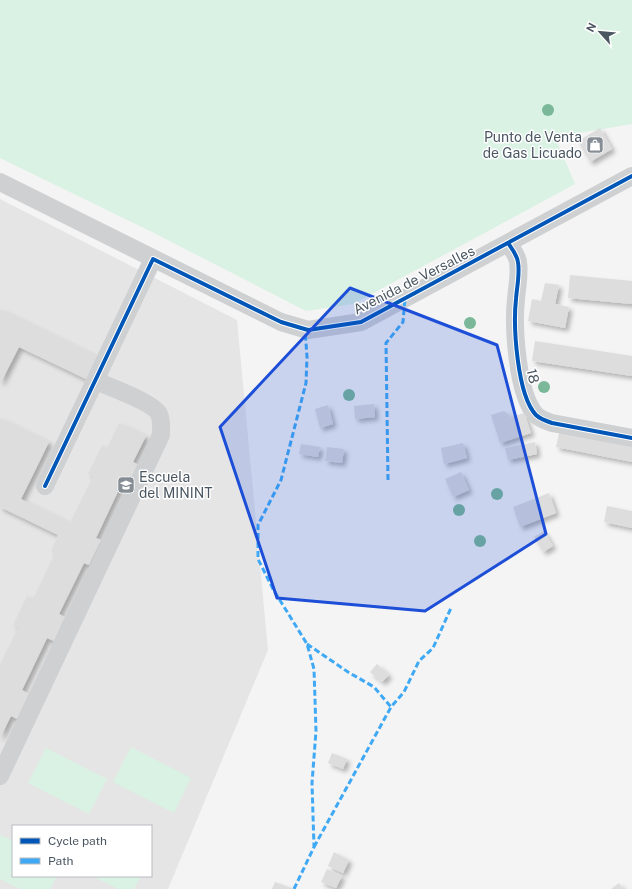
<svg xmlns="http://www.w3.org/2000/svg" width="632" height="889" font-family="'Public Sans',sans-serif">
<style>
.education{fill:#e6e5e6;fill-rule:evenodd}
.green{fill:#d9f2e3}
.building{fill:#ddddde;filter:url(#shadow)}
.lines{fill:none;stroke-linecap:round;stroke-linejoin:round}
.minor{stroke:#ced0d2;stroke-width:18}
.quiet{stroke:#3fa9f5;stroke-width:3;stroke-dasharray:6 3;stroke-linecap:butt}
.cycleway-casing{stroke:#fff;stroke-width:6}
.cycleway{stroke:#0057b8;stroke-width:4}
.tree{fill:#7ab899}
.marked{fill:#1d4ed8;fill-opacity:0.2;stroke:#1d4ed8;stroke-width:3;stroke-linejoin:round}
.labels{text-anchor:middle;stroke-width:3;stroke-linejoin:round;paint-order:stroke}
.poi-label{font-size:14px;fill:#4a5661;stroke:#fff;text-anchor:end}
.street-label{font-size:14px;fill:#4a5661;stroke:#fff}
</style>
<defs>
<filter id="shadow"><feDropShadow dx="3.5" dy="3.5" stdDeviation="2" flood-color="#0004"/></filter>
</defs>
<rect width="100%" height="100%" fill="#f4f4f4"/>
<!-- education -->
<path class="education" d="M 0,199 L 237,320 L 268,650 L 168,889 L 0,889 ZM 13,826 L 151,826 L 151,876 L 13,876 Z"/>
<!-- green -->
<path class="green" d="M 0,0 L 632,0 L 632,124 L 555,137 L 575,184 L 353,304 L 306,311 L 152,232 L 0,158 Z
M 131,747 L 191,778 L 174,813 L 113,782 Z
M 46,748 L 107,779 L 89,814 L 28,783 Z
M 1,835 L 13,841 L 13,876 L 57,876 L 50,889 L 20,889 L 0,879 L 0,838 Z
M 92,876 L 141,876 L 134,889 L 118,889 Z"/>
<!-- building -->
<path class="building" d="M 600,128 L 612,149 L 590,162 L 578,141 Z
M 570,275 L 632,281 L 632,304 L 568,298 Z
M 545,283 L 559,285 L 555,304 L 569,307 L 565,328 L 528,321 L 532,299 L 541,301 Z
M 0,309 L 101,358 L 90,381 L 19,347 L 0,384 Z
M 535,341 L 632,356 L 632,376 L 532,361 Z
M 374,404 L 375,417 L 355,419 L 354,406 Z
M 328,405 L 333,424 L 320,428 L 315,409 Z
M 504,411 L 511,417 L 524,413 L 531,433 L 500,443 L 491,415 Z
M 0,418 L 49,442 L 21,499 L 70,523 L 93,476 L 88,474 L 102,445 L 107,448 L 119,423 L 146,436 L 133,462 L 139,465 L 128,488 L 121,485 L 96,538 L 101,540 L 89,565 L 84,563 L 59,614 L 65,617 L 54,641 L 47,638 L 22,690 L 29,694 L 17,719 L 11,716 L 0,738 L 0,664 L 18,628 L 13,625 L 27,596 L 33,599 L 55,553 L 51,551 L 58,535 L 0,507 Z
M 560,429 L 632,443 L 632,462 L 556,447 Z
M 535,442 L 537,454 L 508,460 L 505,448 Z
M 463,443 L 467,458 L 444,464 L 441,448 Z
M 301,444 L 320,447 L 318,457 L 299,454 Z
M 327,447 L 344,449 L 342,463 L 325,461 Z
M 461,472 L 469,490 L 453,497 L 445,479 Z
M 549,493 L 556,513 L 520,527 L 513,507 Z
M 607,506 L 632,511 L 632,528 L 604,522 Z
M 544,531 L 553,546 L 543,552 L 534,537 Z
M 377,664 L 389,675 L 382,682 L 370,672 Z
M 332,753 L 347,759 L 343,769 L 328,763 Z
M 334,852 L 349,860 L 343,873 L 328,866 Z
M 327,869 L 342,876 L 336,888 L 321,882 Z
M 275,882 L 294,889 L 272,889 Z
M 619,883 L 623,889 L 611,889 Z"/>
<g class="lines">
<!-- minor -->
<path class="minor" d="M 0,182 L 281,322 L 308,330 L 361,322 L 632,176
M 508,243 C 512,249 517,255 518,262 C 520,274 517,286 516,299 C 513,326 517,395 536,415 C 540,419 546,421 552,423 L 632,438
M 45,486 L 153,259
M 0,776 L 161,435 C 161,428 162,421 159,414 C 154,403 108,386 96,381"/>
<!-- quiet -->
<path class="quiet" d="M 388,480 L 386,343 L 403,322 L 405,298
M 307,644 L 348,672 L 374,687 L 391,707
M 314,847 L 391,707 L 404,692 L 419,661 L 433,648 L 451,608
M 294,889 L 314,847 L 312,783 L 316,731 L 314,669 L 307,644 L 273,589 L 258,559 L 258,525 L 281,480 L 306,383 L 307,357 L 305,329"/>
<defs>
<path id="cycleway" d="M 508,243 C 512,249 517,255 518,262 C 520,274 517,286 516,299 C 513,326 517,395 536,415 C 540,419 546,421 552,423 L 632,438
M 45,486 L 153,259 L 281,322 L 308,330 L 361,322 L 632,176"/>
</defs>
<!-- cycleway casing -->
<use href="#cycleway" class="cycleway-casing"/>
<!-- cycleway -->
<use href="#cycleway" class="cycleway"/>
</g>
<!-- trees -->
<g class="tree">
<circle cx="548" cy="110" r="6"/>
<circle cx="470" cy="323" r="6"/>
<circle cx="544" cy="387" r="6"/>
<circle cx="349" cy="395" r="6"/>
<circle cx="497" cy="494" r="6"/>
<circle cx="459" cy="510" r="6"/>
<circle cx="480" cy="541" r="6"/>
</g>
<!-- marked area -->
<path class="marked" d="M 350,288 L 497,345 L 546,534 L 425,611 L 277,598 L 220,427 Z"/>
<!-- icons -->
<defs>
<symbol id="shop-square" viewBox="-11 -11 22 22"><rect x="-9" y="-9" width="18" height="18" rx="4" fill="#868d94" stroke="#fff"/><path d="M-5-2.5h2.3a2.7 3.5 0 0 1 5.4 0H5L5.5 6h-11ZM-1.5-2.5h3a1.5 2.3 0 0 0-3 0Z" fill="#fff"/></symbol>
<symbol id="university-square" viewBox="-11 -11 22 22"><rect x="-9" y="-9" width="18" height="18" rx="4" fill="#868d94" stroke="#fff"/><path d="M0-5L7-2L0 1L-7-2ZM-4 1L0 2.5L4 1V4Q0 6-4 4Z" fill="#fff"/></symbol>
</defs>
<g fill-rule="evenodd">
<use href="#shop-square" x="585" y="135" width="20" height="20"/>
<use href="#university-square" x="116" y="475" width="20" height="20"/>
</g>
<g class="labels">
<!-- poi labels -->
<g class="poi-label">
<text x="582" y="142">Punto de Venta<tspan x="582" dy="16">de Gas Licuado</tspan></text>
<text x="139" y="482" text-anchor="start">Escuela<tspan x="139" dy="16">del MININT</tspan></text>
</g>
<!-- street labels -->
<g class="street-label">
<text transform="translate(414 280) rotate(-27)" y="5">Avenida de Versalles</text>
<text transform="translate(533 376) rotate(77)" y="5">18</text>
</g>
</g>
<!-- legend -->
<rect x="12" y="825" width="140" height="52" fill="#ffffff" stroke="#b7bbc0"/>
<rect x="20" y="838" width="20" height="6" fill="#0057b8" stroke="#b7bbc0"/>
<text x="48" y="845" font-size="12" fill="#4a5661">Cycle path</text>
<rect x="20" y="858" width="20" height="6" fill="#3fa9f5" stroke="#b7bbc0"/>
<text x="48" y="865" font-size="12" fill="#4a5661">Path</text>
<!-- north arrow -->
<g transform="translate(600 32) rotate(297)" stroke="#ffffff" stroke-width="3" paint-order="stroke">
<path d="M0-3L7 15L0 10L-7 15Z" fill="#4a5661"/>
<text y="-6" font-size="11" font-weight="bold" text-anchor="middle" fill="#4a5661">N</text>
</g>
</svg>
